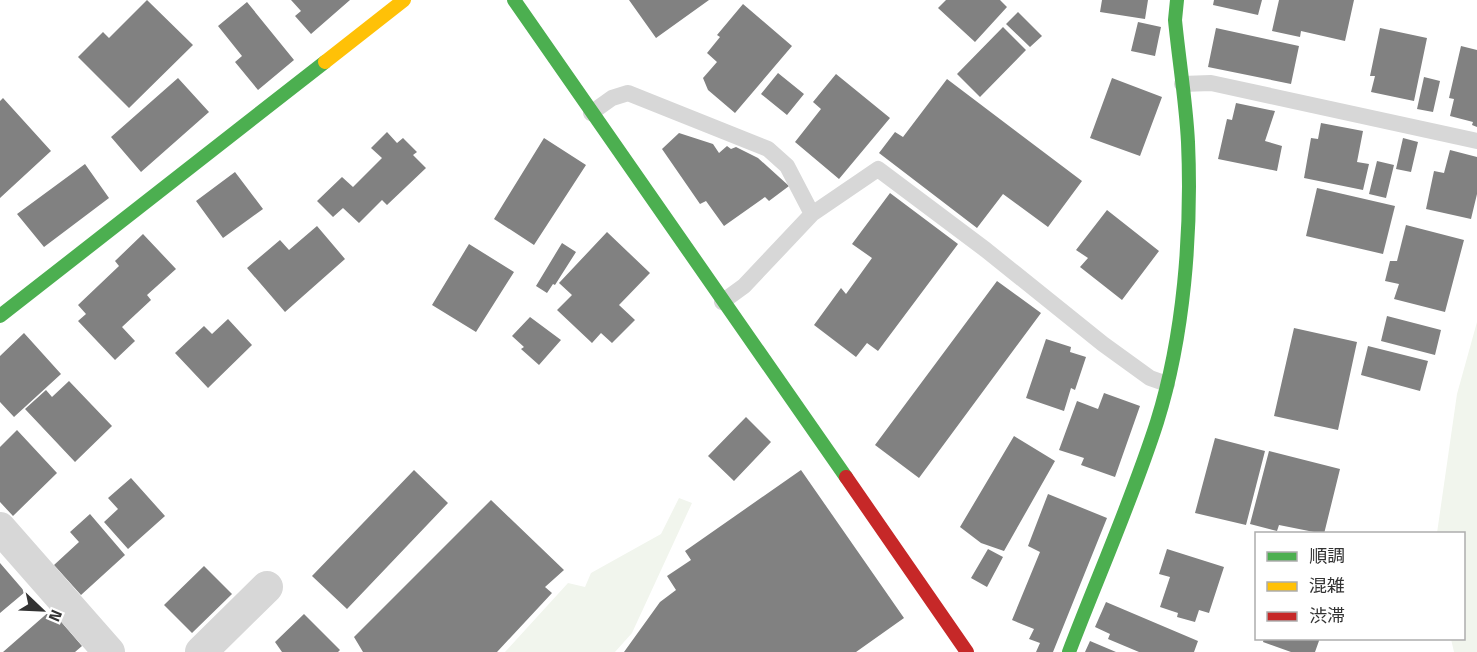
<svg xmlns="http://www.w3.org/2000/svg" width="1477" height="652" font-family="'Titillium Web','Noto Sans JP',sans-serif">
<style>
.green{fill:#f1f5ed}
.building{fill:#818181}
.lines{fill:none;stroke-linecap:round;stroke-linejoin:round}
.lane{stroke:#d7d7d7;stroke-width:16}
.street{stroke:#d7d7d7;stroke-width:32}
.fast{stroke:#4caf50;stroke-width:14}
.slow{stroke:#ffc107;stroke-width:14}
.jam{stroke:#c62828;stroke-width:14}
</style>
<rect width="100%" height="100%" fill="#fff"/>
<!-- green -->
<path class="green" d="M 1477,322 L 1477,652 L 1454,652 L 1451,639 L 1464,638 L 1464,534 L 1437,533 L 1457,394 Z
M 679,498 L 692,503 L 632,633 L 615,652 L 505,652 L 568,583 L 585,587 L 591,573 L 661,534 Z"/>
<!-- building -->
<path class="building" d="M 147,0 L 193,45 L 129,108 L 78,57 L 103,32 L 109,38 Z
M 291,0 L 350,0 L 311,34 L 295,16 L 301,11 Z
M 629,0 L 709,0 L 656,38 Z
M 946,0 L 1000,0 L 1007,7 L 975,42 L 938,8 Z
M 1102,0 L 1148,0 L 1145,19 L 1100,12 Z
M 1214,0 L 1262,0 L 1258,15 L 1213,5 Z
M 1279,0 L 1354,0 L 1345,41 L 1301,31 L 1300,37 L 1272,31 Z
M 247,2 L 294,60 L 258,90 L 235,62 L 242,56 L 218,26 Z
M 743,4 L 792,46 L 735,113 L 708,90 L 703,78 L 717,62 L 707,53 L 720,37 L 717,35 Z
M 1018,12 L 1042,36 L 1030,47 L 1006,24 Z
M 1138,22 L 1161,27 L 1155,56 L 1131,51 Z
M 1003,27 L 1026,50 L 980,97 L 957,74 Z
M 1216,28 L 1299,46 L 1291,84 L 1208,67 Z
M 1380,28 L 1427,38 L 1414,101 L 1371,92 L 1375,76 L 1370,76 Z
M 1461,46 L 1477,50 L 1477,127 L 1472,125 L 1473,122 L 1450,116 L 1454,99 L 1449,98 Z
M 778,73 L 804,94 L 787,115 L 761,94 Z
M 836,74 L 890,118 L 839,179 L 795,142 L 821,109 L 813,102 Z
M 1424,77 L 1440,81 L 1433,112 L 1417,109 Z
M 178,78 L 209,112 L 141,172 L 111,137 Z
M 1112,78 L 1162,97 L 1140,156 L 1090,138 Z
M 947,79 L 1082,181 L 1048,227 L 1003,194 L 977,228 L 879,153 L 895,132 L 903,137 Z
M 3,98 L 51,151 L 0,198 L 0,101 Z
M 1236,103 L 1275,111 L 1265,141 L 1282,146 L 1277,171 L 1218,159 L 1227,119 L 1232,120 Z
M 1321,123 L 1363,131 L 1357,162 L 1369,164 L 1363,190 L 1304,178 L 1311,138 L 1318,139 Z
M 387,132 L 397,143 L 403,138 L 417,152 L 413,155 L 426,168 L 387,205 L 382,200 L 359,223 L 343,208 L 333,217 L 317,201 L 342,177 L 353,187 L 382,158 L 371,148 Z
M 679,133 L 713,144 L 719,153 L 727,146 L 731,149 L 736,147 L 758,158 L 789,186 L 769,201 L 765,197 L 724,226 L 706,201 L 700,204 L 662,149 Z
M 544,138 L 586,165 L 534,245 L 494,219 Z
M 1403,138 L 1418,142 L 1411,172 L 1396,169 Z
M 1450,150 L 1477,157 L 1477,194 L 1471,219 L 1426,209 L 1434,171 L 1444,173 Z
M 1377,161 L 1394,165 L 1386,198 L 1369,194 Z
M 85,164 L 109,198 L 44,247 L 17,214 Z
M 235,172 L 263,209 L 223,238 L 196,201 Z
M 1317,188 L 1395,206 L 1383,254 L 1306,236 Z
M 890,193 L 958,244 L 878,351 L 867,343 L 856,357 L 814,325 L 841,288 L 846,294 L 872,258 L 852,244 Z
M 1107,210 L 1159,251 L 1122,300 L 1080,267 L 1088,258 L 1076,250 Z
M 1406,225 L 1464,240 L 1445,312 L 1394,299 L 1399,284 L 1385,281 L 1390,261 L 1397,261 Z
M 317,226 L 345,259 L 285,312 L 247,268 L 280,240 L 289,250 Z
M 607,232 L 650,273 L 619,305 L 635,320 L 612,343 L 601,333 L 592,343 L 557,310 L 572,295 L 559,283 Z
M 143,234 L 176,269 L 147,295 L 151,300 L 122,327 L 135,341 L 115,360 L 78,321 L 86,314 L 78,305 L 119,266 L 115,261 Z
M 562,243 L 576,252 L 555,285 L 553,284 L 547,293 L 536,286 Z
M 469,244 L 514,272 L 476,332 L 432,305 Z
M 997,281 L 1041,313 L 919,478 L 875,445 Z
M 1387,316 L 1441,330 L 1435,355 L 1381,341 Z
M 530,317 L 561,340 L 539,365 L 521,349 L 524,347 L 512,336 Z
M 228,319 L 252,345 L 208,388 L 175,353 L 204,326 L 212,334 Z
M 1294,328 L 1357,342 L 1338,430 L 1274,416 Z
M 24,333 L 61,374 L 14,417 L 0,402 L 0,356 Z
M 1046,339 L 1071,347 L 1070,352 L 1086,357 L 1075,390 L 1071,388 L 1064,411 L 1026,398 Z
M 1368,346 L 1428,361 L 1420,391 L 1361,375 Z
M 69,381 L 112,426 L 75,462 L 25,409 L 46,390 L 52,397 Z
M 1104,393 L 1140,406 L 1115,477 L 1081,465 L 1084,458 L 1059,450 L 1077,401 L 1098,409 Z
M 746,417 L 771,442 L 734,481 L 708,456 Z
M 17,430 L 57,473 L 13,516 L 0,502 L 0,447 Z
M 1014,436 L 1055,461 L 1004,551 L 981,543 L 960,527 Z
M 1215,438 L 1265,451 L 1246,525 L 1195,513 Z
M 1269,451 L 1340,469 L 1324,534 L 1279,525 L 1277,531 L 1250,524 Z
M 414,470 L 448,503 L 347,609 L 312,576 Z
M 801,470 L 904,618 L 856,652 L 624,652 L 660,602 L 676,590 L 667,576 L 691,560 L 685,551 Z
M 131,478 L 165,516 L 128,549 L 104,522 L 118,509 L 108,498 Z
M 1048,494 L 1107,518 L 1053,652 L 1036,652 L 1040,643 L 1029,639 L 1034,629 L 1012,620 L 1040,552 L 1028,546 Z
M 491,500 L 564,570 L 545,587 L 552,593 L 497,652 L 363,652 L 354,637 Z
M 90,514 L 125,555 L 81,595 L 54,565 L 79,542 L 70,532 Z
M 988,549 L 1003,557 L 987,587 L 971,578 Z
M 1167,549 L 1224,567 L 1209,613 L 1199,610 L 1195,622 L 1177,617 L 1178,613 L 1160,607 L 1170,577 L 1159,574 Z
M 0,563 L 25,592 L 0,613 Z
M 204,566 L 232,594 L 192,633 L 164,605 Z
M 1106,602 L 1198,641 L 1194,652 L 1139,652 L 1108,639 L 1110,634 L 1095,627 Z
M 51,610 L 82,646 L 75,652 L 3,652 Z
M 304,614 L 340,650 L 338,652 L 282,652 L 275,642 Z
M 1264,638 L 1320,638 L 1315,652 L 1291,652 L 1263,642 Z
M 1090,641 L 1116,652 L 1085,652 Z"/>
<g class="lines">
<!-- lane -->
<path class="lane" d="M 1182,84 L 1211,83 L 1477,141
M 591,113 L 612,98 L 628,93 L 768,149 L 787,166 L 812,214
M 722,302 L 744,286 L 812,214 L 878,169 L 986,250 L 1103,344 L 1150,378 L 1167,384"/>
<!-- street -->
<path class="street" d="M 0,528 L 109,652
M 201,652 L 267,587"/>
<!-- fast -->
<path class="fast" d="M 514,0 L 846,477
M 0,316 L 325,62
M 1069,652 C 1098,576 1132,500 1157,422 C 1184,336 1192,232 1188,142 C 1186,102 1179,61 1175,20 L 1177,0"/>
<!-- slow -->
<path class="slow" d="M 325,62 L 404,0"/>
<!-- jam -->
<path class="jam" d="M 846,477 L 967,652"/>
</g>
<!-- legend -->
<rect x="1255" y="532" width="210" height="108" fill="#ffffff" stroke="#adadad" stroke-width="1.5"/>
<rect x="1267" y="552" width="30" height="9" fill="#4caf50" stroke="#adadad" stroke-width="1.5"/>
<text x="1309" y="562" font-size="18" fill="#333333">順調</text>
<rect x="1267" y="582" width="30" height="9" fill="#ffc107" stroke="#adadad" stroke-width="1.5"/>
<text x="1309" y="592" font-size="18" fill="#333333">混雑</text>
<rect x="1267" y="612" width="30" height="9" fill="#c62828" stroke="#adadad" stroke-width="1.5"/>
<text x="1309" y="622" font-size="18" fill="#333333">渋滞</text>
<!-- north arrow -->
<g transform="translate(42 610) rotate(113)" stroke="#ffffff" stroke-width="4.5" paint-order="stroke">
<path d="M0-4.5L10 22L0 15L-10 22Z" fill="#333333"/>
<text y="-9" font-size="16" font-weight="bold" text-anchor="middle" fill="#333333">N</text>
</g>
</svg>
